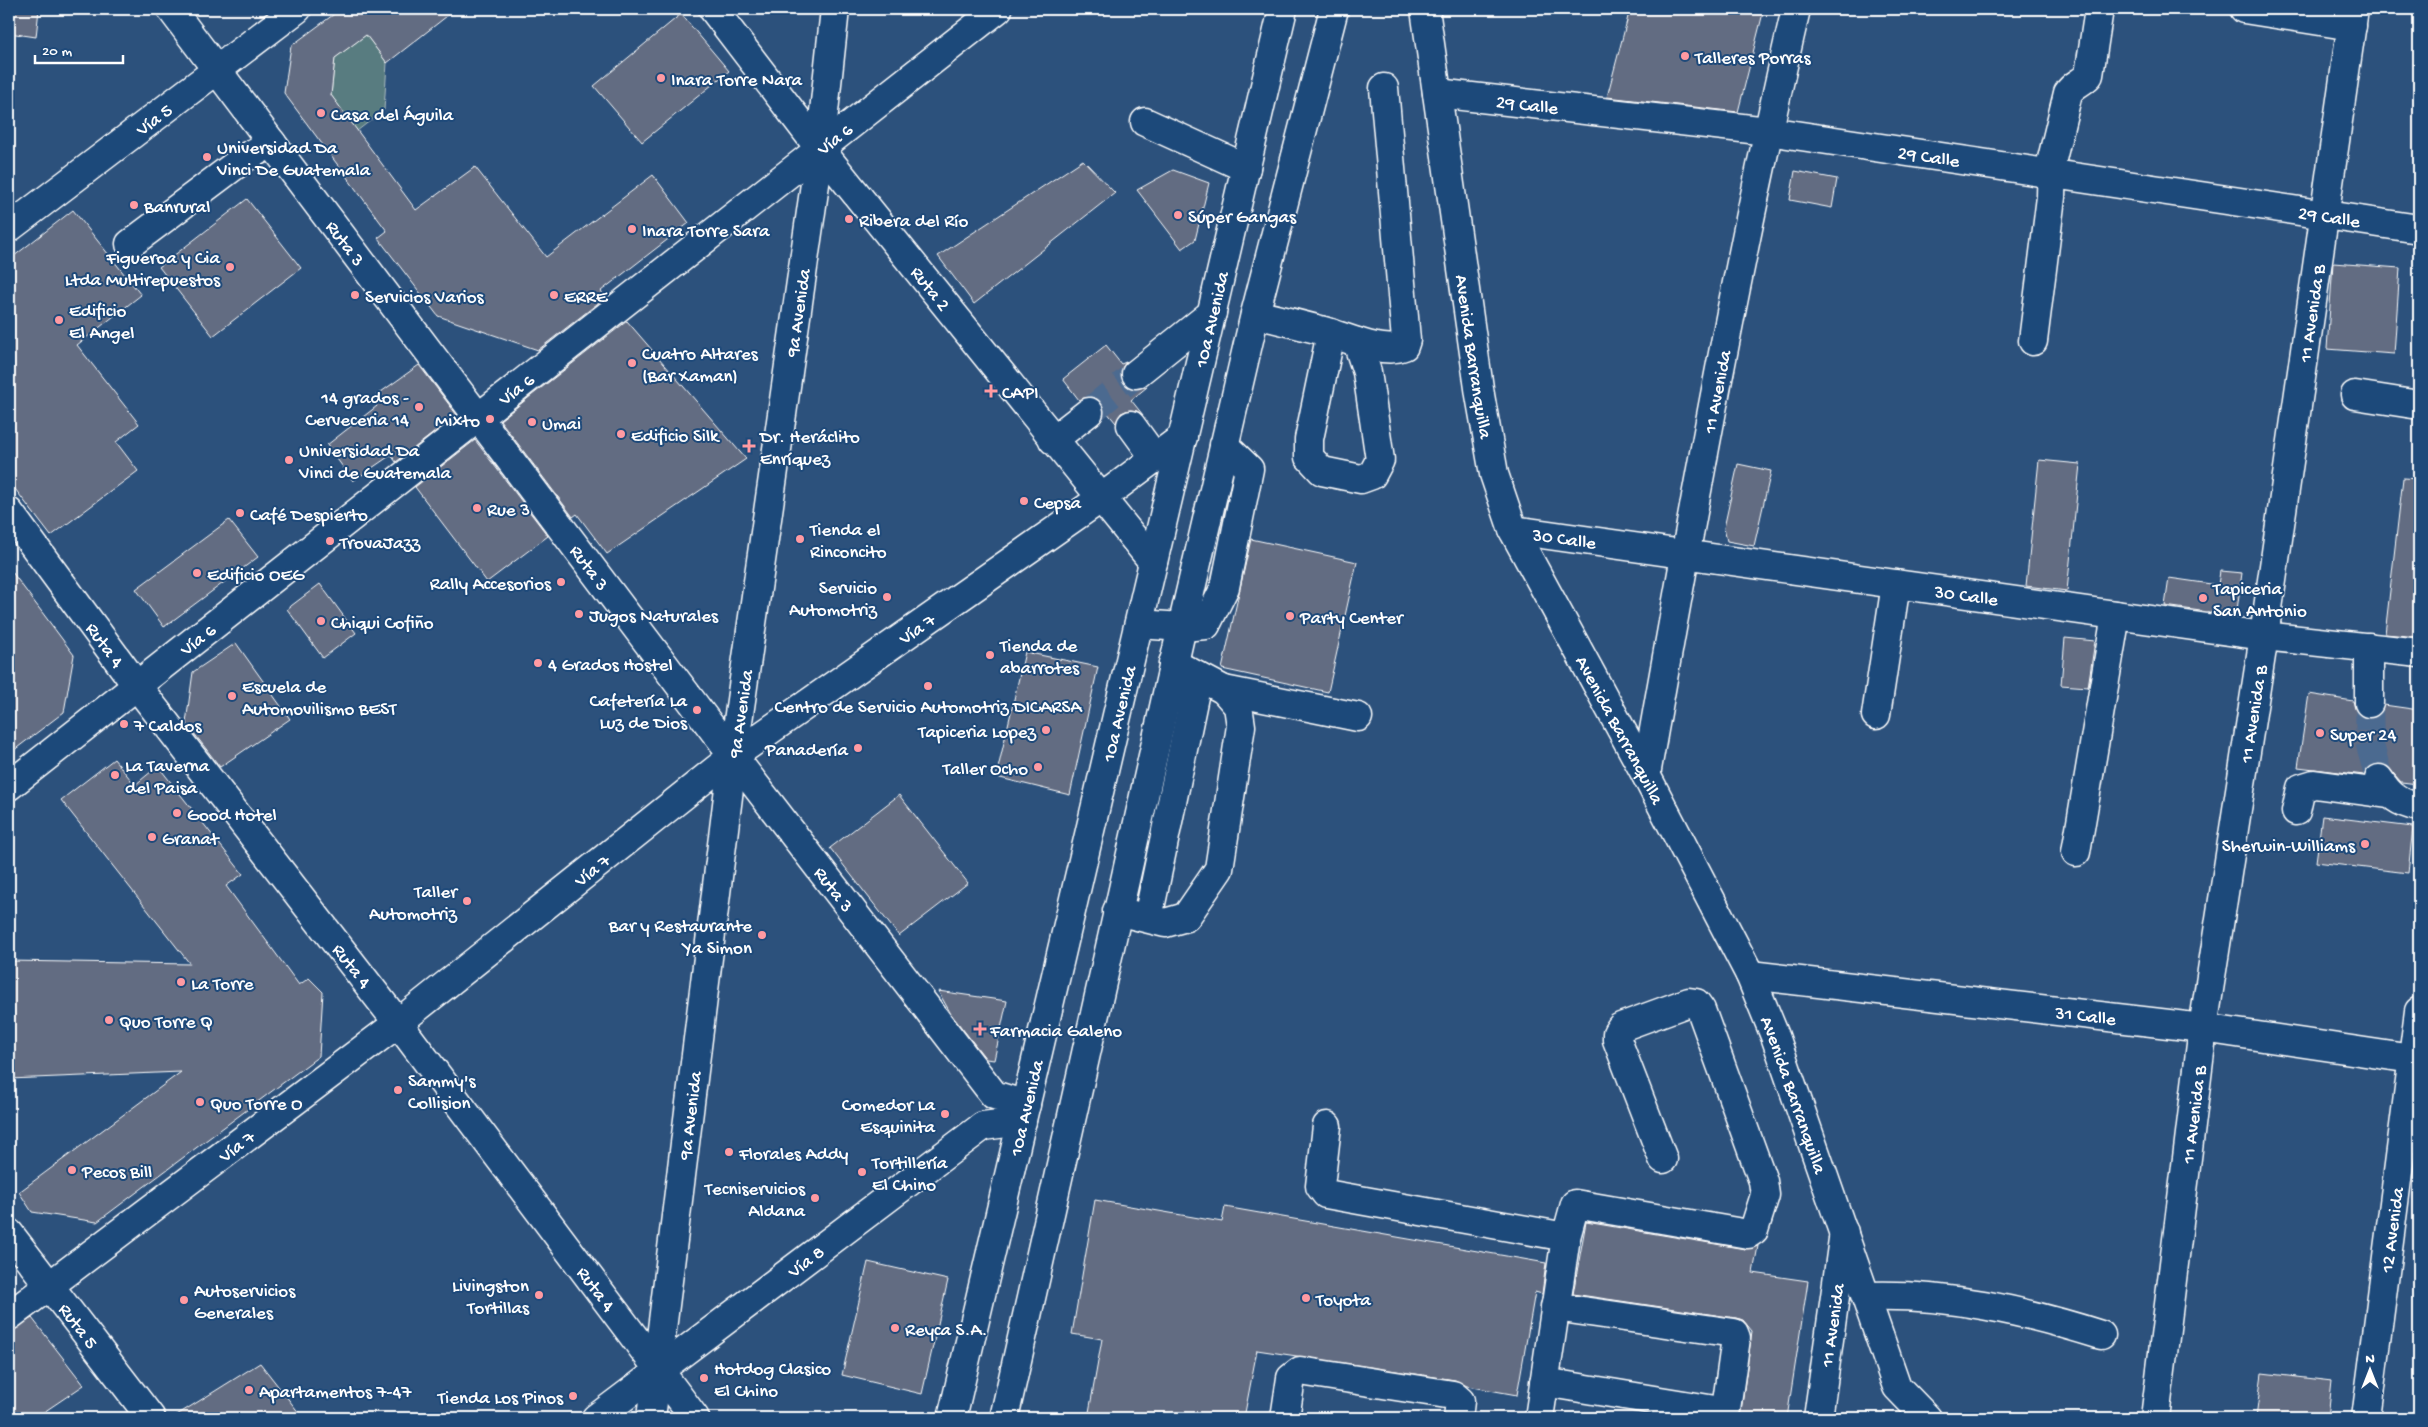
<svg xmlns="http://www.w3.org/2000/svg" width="2428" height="1427" font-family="'Gochi Hand',sans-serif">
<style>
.green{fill:#597b80;stroke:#acbdc0}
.building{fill:#626c82;stroke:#fff}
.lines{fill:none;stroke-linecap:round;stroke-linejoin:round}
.minor-tunnel{stroke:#4c6b90;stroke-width:28;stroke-dasharray:28 14;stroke-linecap:butt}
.minor-casing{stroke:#fff;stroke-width:31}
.major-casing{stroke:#fff;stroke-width:31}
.minor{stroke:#1f4a7a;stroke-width:28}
.major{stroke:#1f4a7a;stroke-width:28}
.poi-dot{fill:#ff9aa2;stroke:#1f4a7a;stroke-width:2}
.labels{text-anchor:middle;stroke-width:4;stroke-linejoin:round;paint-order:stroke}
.poi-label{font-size:19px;fill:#fff;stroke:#1f4a7a;text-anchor:start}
.street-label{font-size:19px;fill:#fff;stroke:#1f4a7a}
</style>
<rect width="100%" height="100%" fill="#2c517c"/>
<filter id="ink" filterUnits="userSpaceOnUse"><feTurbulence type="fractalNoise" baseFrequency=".02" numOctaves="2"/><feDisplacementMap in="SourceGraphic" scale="10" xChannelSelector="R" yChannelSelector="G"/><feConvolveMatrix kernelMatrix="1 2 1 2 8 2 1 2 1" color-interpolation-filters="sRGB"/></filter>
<g filter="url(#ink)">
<!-- green -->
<path class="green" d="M 366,35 L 387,63 L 384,110 L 357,131 L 331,95 L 335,58 Z"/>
<!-- building -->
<path class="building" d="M 9,9 L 39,9 L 36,37 L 9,33 Z
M 341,9 L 456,9 L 387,63 L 366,35 L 335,58 L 331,95 L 416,210 L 475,167 L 546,257 L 653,175 L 689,223 L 601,291 L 606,297 L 538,350 L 438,316 L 378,238 L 387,231 L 284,93 L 291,46 Z
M 1630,9 L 1764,9 L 1738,112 L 1607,97 Z
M 681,14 L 729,71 L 642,142 L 594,86 Z
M 1083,160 L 1115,193 L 974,304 L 938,256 Z
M 1173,170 L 1209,183 L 1195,240 L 1182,249 L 1137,190 Z
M 1795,171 L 1837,179 L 1832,208 L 1790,200 Z
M 247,199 L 301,268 L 213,336 L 159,267 Z
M 73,210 L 141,295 L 77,345 L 139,424 L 116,442 L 138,471 L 51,536 L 9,481 L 9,260 Z
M 2333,263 L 2400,268 L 2394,354 L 2327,349 Z
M 627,321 L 746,459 L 607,554 L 577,514 L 573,517 L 500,420 Z
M 1106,345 L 1121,364 L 1126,362 L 1122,368 L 1121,376 L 1124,384 L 1131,389 L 1147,387 L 1131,400 L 1143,415 L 1137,411 L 1129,410 L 1121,413 L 1116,423 L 1106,411 L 1104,412 L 1101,402 L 1095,398 L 1087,397 L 1079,400 L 1063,379 Z
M 419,365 L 457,415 L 396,462 L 391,455 L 353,481 L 327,445 L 377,406 L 371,399 Z
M 475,440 L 548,536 L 487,582 L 415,487 Z
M 2039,460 L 2080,464 L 2067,591 L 2026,586 Z
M 1738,464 L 1771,471 L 1754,546 L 1727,541 L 1724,528 Z
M 2403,478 L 2419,479 L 2419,637 L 2385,634 Z
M 229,520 L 258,557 L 164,627 L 136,589 Z
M 1251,539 L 1357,562 L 1328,692 L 1222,669 Z
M 9,568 L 74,655 L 64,712 L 9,754 Z
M 2220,571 L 2242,573 L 2237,610 L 2229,615 L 2165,606 L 2169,578 L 2218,585 Z
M 320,584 L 356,633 L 323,658 L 287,609 Z
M 2065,638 L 2095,641 L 2088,687 L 2061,685 Z
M 236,643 L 290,719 L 220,767 L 186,723 L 193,672 Z
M 1025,652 L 1098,667 L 1070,795 L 996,777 Z
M 2309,694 L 2353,701 L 2356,711 L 2362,717 L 2369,719 L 2377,716 L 2384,705 L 2419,710 L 2418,784 L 2401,782 L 2386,765 L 2378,763 L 2370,766 L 2364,775 L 2298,767 Z
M 114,759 L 135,785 L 158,766 L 243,874 L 226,886 L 299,985 L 309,978 L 323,992 L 319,1056 L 97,1222 L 32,1212 L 19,1192 L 181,1072 L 9,1079 L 9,961 L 190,964 L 61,800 Z
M 899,795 L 968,883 L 899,936 L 830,848 Z
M 2322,816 L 2413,827 L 2408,873 L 2316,862 Z
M 938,991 L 1007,1001 L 994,1060 L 986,1059 L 951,1014 Z
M 1095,1200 L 1222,1222 L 1225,1207 L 1546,1263 L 1542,1294 L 1535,1292 L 1517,1395 L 1467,1386 L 1455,1380 L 1257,1350 L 1244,1418 L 1088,1418 L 1102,1339 L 1072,1334 Z
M 1586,1222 L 1745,1249 L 1758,1246 L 1753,1273 L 1808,1281 L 1787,1418 L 1739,1418 L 1741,1411 L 1752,1331 L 1743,1320 L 1736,1318 L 1573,1294 Z
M 868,1262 L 948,1280 L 922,1394 L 842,1375 Z
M 32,1318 L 84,1385 L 35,1418 L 9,1418 L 9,1332 Z
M 260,1363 L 303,1418 L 172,1418 Z
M 2262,1373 L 2332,1381 L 2328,1418 L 2256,1418 Z"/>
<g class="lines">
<!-- minor-tunnel -->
<path class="minor-tunnel" d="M 1089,412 L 1136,374
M 2369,703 L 2370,745 L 2379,779"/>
<defs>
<g id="minor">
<path id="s1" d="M 171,9 L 733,756 L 994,1095 L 1026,1105"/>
<path id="s2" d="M 713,9 L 820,149 L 1153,562"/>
<path d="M 2244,9 L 2352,26"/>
<path id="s3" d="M 1437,93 L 1768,131 L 2419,229"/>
<path d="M 1145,122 L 1246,168"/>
<path id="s4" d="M 9,228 L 297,9"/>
<path d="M 130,244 L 246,157 L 272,143"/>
<path d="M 1255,314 C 1278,319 1301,325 1324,331 C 1346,337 1382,355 1404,346 L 1406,340 L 1384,88"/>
<path d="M 1331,333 L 1309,439 L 1309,457 L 1322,471 L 1361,479 L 1372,475 L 1380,460 L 1367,372 L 1357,342"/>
<path d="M 2033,341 L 2051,197 L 2052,159 L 2068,93 C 2073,84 2082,83 2089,75 L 2099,9"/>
<path d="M 1136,374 L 1212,313"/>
<path d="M 2355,395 L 2419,405"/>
<path d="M 1131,425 L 1155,458"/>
<path d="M 1053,440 L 1089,412"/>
<path id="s5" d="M 9,512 L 137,686 L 398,1023 L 695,1418"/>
<path id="s6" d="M 1513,530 L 2264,636 L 2419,653"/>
<path d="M 1139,624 L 1182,627 L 1206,625 L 1225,587 L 1249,469 L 1224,445"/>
<path d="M 1224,690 L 1358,717"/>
<path d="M 2369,703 L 2369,647"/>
<path d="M 1876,715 L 1896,584"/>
<path id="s7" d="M 1646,775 C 1691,519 1737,262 1796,9"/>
<path d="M 2379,779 C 2390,796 2399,803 2419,807"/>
<path id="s8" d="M 9,786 L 998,9"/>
<path d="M 2296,811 L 2301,788 L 2314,784 L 2388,794"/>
<path d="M 2076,852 L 2116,615"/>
<path d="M 1117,911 L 1165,923 L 1186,917 L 1219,869 L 1241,726 L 1238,706 L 1224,690 L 1173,663"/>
<path d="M 1148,918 L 1198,677"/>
<path id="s9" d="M 1750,975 L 2203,1028 L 2419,1060"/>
<path d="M 1327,1126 L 1320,1186 L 1326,1194 L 1566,1237 L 1539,1418"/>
<path id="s10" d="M 9,1233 L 151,1418"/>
<path d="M 1566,1237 L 1575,1204 L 1748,1234 L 1754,1230 L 1765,1195 L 1763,1181 L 1701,1010 L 1696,1003 L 1689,1002 L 1621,1027 L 1617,1033 L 1617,1040 L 1663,1159"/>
<path d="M 1866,1296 C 1946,1293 2025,1311 2101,1335"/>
<path id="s11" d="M 9,1316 L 398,1023 L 733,756 L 1100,499 L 1183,437"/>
<path d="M 1544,1382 L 1721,1411 L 1726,1409 L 1736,1338 L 1734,1333 L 1555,1307"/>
<path id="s12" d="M 596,1418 L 983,1126 L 1022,1121"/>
<path id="s13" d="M 651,1418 L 733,756 L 820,149 L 835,9"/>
<path d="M 1285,1418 L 1291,1378 L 1300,1371 L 1453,1395 L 1460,1401 L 1458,1418"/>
<path id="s14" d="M 1818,1418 L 1844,1232"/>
<path id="s15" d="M 2155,1418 L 2203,1028 L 2264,636 L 2354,9"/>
</g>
<g id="major">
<path id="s16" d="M 1425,9 L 1480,395 L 1494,474 L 1513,530 L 1646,775 L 1750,975 L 1775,1036 L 1897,1387 L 1927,1418"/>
<path id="s17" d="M 952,1418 L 1283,9"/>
<path d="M 1004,1418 L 1182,627 L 1255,314 L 1334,9"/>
<path id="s18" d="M 2366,1418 L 2419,1011"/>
</g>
</defs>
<!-- minor casing -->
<use href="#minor" class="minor-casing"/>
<!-- major casing -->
<use href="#major" class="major-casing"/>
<!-- minor -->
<use href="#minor" class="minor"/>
<!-- major -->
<use href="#major" class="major"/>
</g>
</g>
<!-- markers -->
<g class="poi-dot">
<circle cx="1685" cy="56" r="5"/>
<circle cx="661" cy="78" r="5"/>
<circle cx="321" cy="113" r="5"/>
<circle cx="207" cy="157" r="5"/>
<circle cx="134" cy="205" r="5"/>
<circle cx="1178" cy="215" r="5"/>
<circle cx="849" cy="219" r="5"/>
<circle cx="632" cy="229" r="5"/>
<circle cx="230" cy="267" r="5"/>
<circle cx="355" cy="295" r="5"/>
<circle cx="554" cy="295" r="5"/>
<circle cx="59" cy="320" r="5"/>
<circle cx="632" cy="363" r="5"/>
<path d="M988.5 383.5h5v5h5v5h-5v5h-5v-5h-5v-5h5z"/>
<circle cx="419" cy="407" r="5"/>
<circle cx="490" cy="419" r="5"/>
<circle cx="532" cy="422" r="5"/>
<circle cx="621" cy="434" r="5"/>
<path d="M746.5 438.5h5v5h5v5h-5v5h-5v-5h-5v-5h5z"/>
<circle cx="289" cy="460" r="5"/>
<circle cx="1024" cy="501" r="5"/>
<circle cx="477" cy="508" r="5"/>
<circle cx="240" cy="513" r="5"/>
<circle cx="800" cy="539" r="5"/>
<circle cx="330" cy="541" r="5"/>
<circle cx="197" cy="573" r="5"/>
<circle cx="561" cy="582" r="5"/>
<circle cx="887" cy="597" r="5"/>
<circle cx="2203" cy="598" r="5"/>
<circle cx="579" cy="614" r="5"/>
<circle cx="1290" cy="616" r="5"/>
<circle cx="321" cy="621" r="5"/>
<circle cx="990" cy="655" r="5"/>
<circle cx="538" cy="663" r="5"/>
<circle cx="928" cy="686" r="5"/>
<circle cx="232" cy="696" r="5"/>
<circle cx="697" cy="710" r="5"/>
<circle cx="124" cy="724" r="5"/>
<circle cx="1046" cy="730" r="5"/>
<circle cx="2320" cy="733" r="5"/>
<circle cx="858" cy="748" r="5"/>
<circle cx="1038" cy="767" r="5"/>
<circle cx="115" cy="775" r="5"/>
<circle cx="177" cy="813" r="5"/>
<circle cx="152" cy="837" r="5"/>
<circle cx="2365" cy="844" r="5"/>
<circle cx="467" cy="901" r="5"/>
<circle cx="762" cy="935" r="5"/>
<circle cx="181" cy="982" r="5"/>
<circle cx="109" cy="1020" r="5"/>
<path d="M977.5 1021.5h5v5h5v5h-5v5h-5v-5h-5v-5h5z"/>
<circle cx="398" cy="1090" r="5"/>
<circle cx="200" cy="1102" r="5"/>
<circle cx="945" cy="1114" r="5"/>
<circle cx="729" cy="1152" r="5"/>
<circle cx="72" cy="1170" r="5"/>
<circle cx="862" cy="1172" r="5"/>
<circle cx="815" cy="1198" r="5"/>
<circle cx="539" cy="1295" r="5"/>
<circle cx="1306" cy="1298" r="5"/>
<circle cx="184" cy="1300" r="5"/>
<circle cx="895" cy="1328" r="5"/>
<circle cx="704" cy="1378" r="5"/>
<circle cx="249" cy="1390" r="5"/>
<circle cx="573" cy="1396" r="5"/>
</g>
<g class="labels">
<!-- poi labels -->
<g class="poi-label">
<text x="1695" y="63">Talleres Porras</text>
<text x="671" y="85">Inara Torre Nara</text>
<text x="331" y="120">Casa del Águila</text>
<text x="217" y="153">Universidad Da<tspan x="217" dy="22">Vinci De Guatemala</tspan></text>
<text x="144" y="212">Banrural</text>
<text x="1188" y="222">Súper Gangas</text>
<text x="859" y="226">Ribera del Río</text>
<text x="642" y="236">Inara Torre Sara</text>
<text x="220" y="263" text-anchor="end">Figueroa y Cia<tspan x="220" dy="22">Ltda Multirepuestos</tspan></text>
<text x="365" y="302">Servicios Varios</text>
<text x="564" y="302">ERRE</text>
<text x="69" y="316">Edificio<tspan x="69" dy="22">El Angel</tspan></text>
<text x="642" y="359">Cuatro Altares<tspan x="642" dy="22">(Bar Xaman)</tspan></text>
<text x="1002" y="398">CAPI</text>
<text x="409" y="403" text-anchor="end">14 grados -<tspan x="409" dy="22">Cerveceria 14</tspan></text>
<text x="480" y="426" text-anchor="end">Mixto</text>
<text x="542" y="429">Umai</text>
<text x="631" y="441">Edificio Silk</text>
<text x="760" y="442">Dr. Heráclito<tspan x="760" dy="22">Enríquez</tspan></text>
<text x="299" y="456">Universidad Da<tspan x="299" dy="22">Vinci de Guatemala</tspan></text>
<text x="1034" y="508">Cepsa</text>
<text x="487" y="515">Rue 3</text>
<text x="250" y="520">Café Despierto</text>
<text x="810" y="535">Tienda el<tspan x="810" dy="22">Rinconcito</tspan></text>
<text x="340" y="548">TrovaJazz</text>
<text x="207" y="580">Edificio OEG</text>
<text x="551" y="589" text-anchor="end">Rally Accesorios</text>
<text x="877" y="593" text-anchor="end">Servicio<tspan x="877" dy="22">Automotriz</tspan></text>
<text x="2213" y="594">Tapiceria<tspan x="2213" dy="22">San Antonio</tspan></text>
<text x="589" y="621">Jugos Naturales</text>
<text x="1300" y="623">Party Center</text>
<text x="331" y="628">Chiqui Cofiño</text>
<text x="1000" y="651">Tienda de<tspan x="1000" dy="22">abarrotes</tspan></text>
<text x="548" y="670">4 Grados Hostel</text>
<text x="242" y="692">Escuela de<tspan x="242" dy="22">Automovilismo BEST</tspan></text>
<text x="687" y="706" text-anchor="end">Cafetería La<tspan x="687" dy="22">Luz de Dios</tspan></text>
<text x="928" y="712" text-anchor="middle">Centro de Servicio Automotriz DICARSA</text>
<text x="134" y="731">7 Caldos</text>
<text x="1036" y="737" text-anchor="end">Tapiceria Lopez</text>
<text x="2330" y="740">Super 24</text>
<text x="848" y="755" text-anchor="end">Panadería</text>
<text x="125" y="771">La Taverna<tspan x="125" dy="22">del Paisa</tspan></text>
<text x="1028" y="774" text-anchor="end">Taller Ocho</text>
<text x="187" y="820">Good Hotel</text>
<text x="162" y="844">Granat</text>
<text x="2355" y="851" text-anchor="end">Sherwin-Williams</text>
<text x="457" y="897" text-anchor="end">Taller<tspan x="457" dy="22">Automotriz</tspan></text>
<text x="752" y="931" text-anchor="end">Bar y Restaurante<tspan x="752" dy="22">Ya Simon</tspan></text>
<text x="191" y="989">La Torre</text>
<text x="119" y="1027">Quo Torre Q</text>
<text x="990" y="1036">Farmacia Galeno</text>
<text x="408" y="1086">Sammy's<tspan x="408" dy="22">Collision</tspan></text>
<text x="210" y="1109">Quo Torre O</text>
<text x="935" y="1110" text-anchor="end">Comedor La<tspan x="935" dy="22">Esquinita</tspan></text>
<text x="739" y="1159">Florales Addy</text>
<text x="872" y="1168">Tortillería<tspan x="872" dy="22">El Chino</tspan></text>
<text x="82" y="1177">Pecos Bill</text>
<text x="805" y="1194" text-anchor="end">Tecniservicios<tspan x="805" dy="22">Aldana</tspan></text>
<text x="529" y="1291" text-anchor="end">Livingston<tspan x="529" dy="22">Tortillas</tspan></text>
<text x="194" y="1296">Autoservicios<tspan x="194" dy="22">Generales</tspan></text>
<text x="1316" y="1305">Toyota</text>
<text x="905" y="1335">Reyca S.A.</text>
<text x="714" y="1374">Hotdog Clasico<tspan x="714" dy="22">El Chino</tspan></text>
<text x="259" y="1397">Apartamentos 7-47</text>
<text x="563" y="1403" text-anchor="end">Tienda Los Pinos</text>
</g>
<!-- street labels -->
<g class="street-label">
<text dy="7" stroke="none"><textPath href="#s3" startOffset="91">29 Calle</textPath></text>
<text dy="7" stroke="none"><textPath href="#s4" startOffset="181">Vía 5</textPath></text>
<text dy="7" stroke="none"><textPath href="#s8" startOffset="1049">Vía 6</textPath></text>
<text dy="7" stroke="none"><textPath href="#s3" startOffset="496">29 Calle</textPath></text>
<text dy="7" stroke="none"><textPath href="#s3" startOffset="901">29 Calle</textPath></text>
<text dy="7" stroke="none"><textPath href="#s1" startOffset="292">Ruta 3</textPath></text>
<text dy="7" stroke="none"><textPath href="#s2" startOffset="354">Ruta 2</textPath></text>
<text dy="7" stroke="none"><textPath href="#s13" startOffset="1115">9a Avenida</textPath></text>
<text dy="7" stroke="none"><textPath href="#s15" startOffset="1116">11 Avenida B</textPath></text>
<text dy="7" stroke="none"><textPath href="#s17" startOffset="1129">10a Avenida</textPath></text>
<text dy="7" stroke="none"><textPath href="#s16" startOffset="351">Avenida Barranquilla</textPath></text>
<text dy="7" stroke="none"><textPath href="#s8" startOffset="644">Vía 6</textPath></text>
<text dy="7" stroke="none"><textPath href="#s7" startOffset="390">11 Avenida</textPath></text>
<text dy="7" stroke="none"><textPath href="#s6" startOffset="52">30 Calle</textPath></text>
<text dy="7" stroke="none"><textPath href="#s1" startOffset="698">Ruta 3</textPath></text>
<text dy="7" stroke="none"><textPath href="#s6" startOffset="458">30 Calle</textPath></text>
<text dy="7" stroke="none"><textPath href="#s11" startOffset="1139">Vía 7</textPath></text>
<text dy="7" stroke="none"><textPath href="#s8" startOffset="239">Vía 6</textPath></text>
<text dy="7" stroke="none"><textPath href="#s5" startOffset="164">Ruta 4</textPath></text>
<text dy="7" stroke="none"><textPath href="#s13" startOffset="710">9a Avenida</textPath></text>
<text dy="7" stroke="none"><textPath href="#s15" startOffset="711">11 Avenida B</textPath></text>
<text dy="7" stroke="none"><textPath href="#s17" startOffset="724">10a Avenida</textPath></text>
<text dy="7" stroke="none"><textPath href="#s16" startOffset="756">Avenida Barranquilla</textPath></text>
<text dy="7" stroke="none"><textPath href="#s11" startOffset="734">Vía 7</textPath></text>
<text dy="7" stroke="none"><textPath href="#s1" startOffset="1102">Ruta 3</textPath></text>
<text dy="7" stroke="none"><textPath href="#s5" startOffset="569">Ruta 4</textPath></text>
<text dy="7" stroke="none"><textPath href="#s9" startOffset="338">31 Calle</textPath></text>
<text dy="7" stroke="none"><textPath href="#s16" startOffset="1161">Avenida Barranquilla</textPath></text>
<text dy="7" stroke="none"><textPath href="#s17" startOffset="319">10a Avenida</textPath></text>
<text dy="7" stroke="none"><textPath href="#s15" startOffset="306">11 Avenida B</textPath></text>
<text dy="7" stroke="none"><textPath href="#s13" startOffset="305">9a Avenida</textPath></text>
<text dy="7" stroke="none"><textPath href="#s11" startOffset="284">Vía 7</textPath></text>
<text dy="7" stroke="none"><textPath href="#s18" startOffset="190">12 Avenida</textPath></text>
<text dy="7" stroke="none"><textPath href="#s12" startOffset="262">Vía 8</textPath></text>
<text dy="7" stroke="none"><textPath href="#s5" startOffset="974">Ruta 4</textPath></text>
<text dy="7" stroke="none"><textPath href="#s10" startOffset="116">Ruta 5</textPath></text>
<text dy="7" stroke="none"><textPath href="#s14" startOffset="94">11 Avenida</textPath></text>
</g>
</g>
<!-- margin -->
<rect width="2428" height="1427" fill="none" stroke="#1f4a7a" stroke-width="30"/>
<rect x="15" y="15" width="2398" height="1397" fill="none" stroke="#fff" stroke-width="2" filter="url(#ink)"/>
<!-- north arrow -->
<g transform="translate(2370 1370)" stroke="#1f4a7a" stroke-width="4" paint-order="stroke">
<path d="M0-4L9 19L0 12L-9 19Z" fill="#ffffff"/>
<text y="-8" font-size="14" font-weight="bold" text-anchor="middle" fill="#ffffff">N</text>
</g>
<!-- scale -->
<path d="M35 55v8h88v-8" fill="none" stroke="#ffffff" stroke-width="2.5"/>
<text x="42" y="55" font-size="15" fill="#ffffff" stroke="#1f4a7a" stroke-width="4" paint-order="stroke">20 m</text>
</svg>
